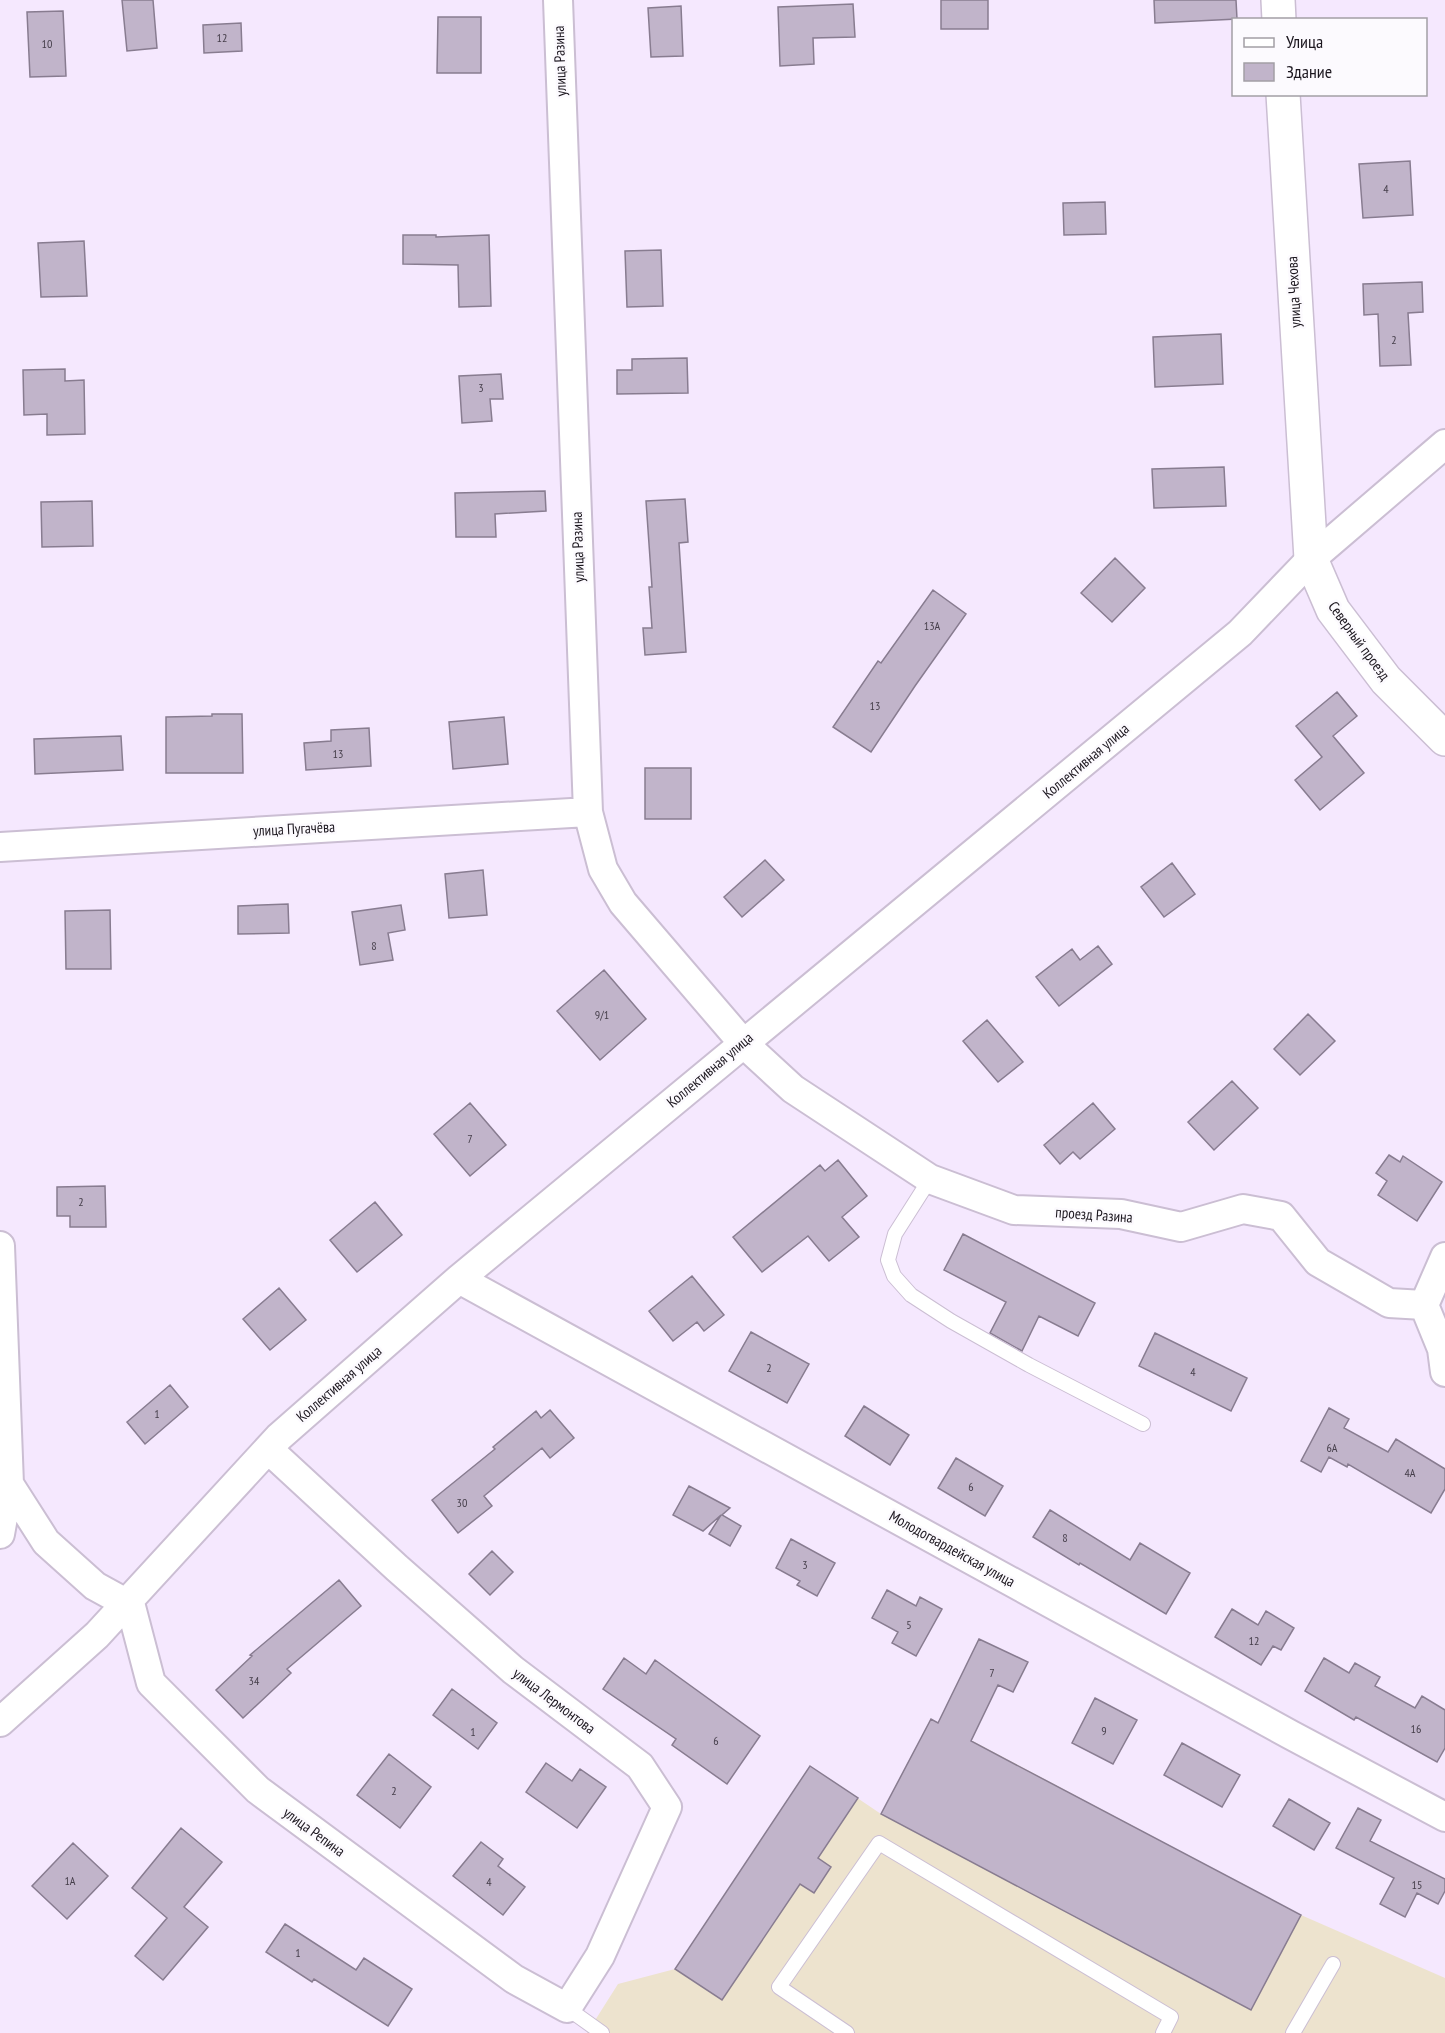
<svg xmlns="http://www.w3.org/2000/svg" width="1445" height="2033" font-family="'PT Sans Narrow',sans-serif">
<style>
.industrial{fill:#ede3ce}
.building{fill:#c1b4ca;stroke:#887c90;stroke-width:1.5}
.lines{fill:none;stroke-linecap:round;stroke-linejoin:round}
.service-casing{stroke:#cbbed3;stroke-width:16}
.minor-casing{stroke:#cbbed3;stroke-width:32}
.tertiary-casing{stroke:#cbbed3;stroke-width:36}
.service{stroke:#fff;stroke-width:14}
.minor{stroke:#fff;stroke-width:28}
.tertiary{stroke:#fff;stroke-width:33}
.labels{text-anchor:middle;stroke-width:5;stroke-linejoin:round;paint-order:stroke}
.number-label{font-size:12px;fill:#453e4a}
.street-label{font-size:15px;fill:#1c171f;stroke:#fcfafe}
</style>
<rect width="100%" height="100%" fill="#f5e8fe"/>
<!-- industrial -->
<path class="industrial" d="M 931,1719 L 1301,1915 L 1445,1978 L 1445,2033 L 587,2033 L 618,1984 L 675,1969 L 810,1766 L 881,1814 Z"/>
<!-- building -->
<path class="building" d="M 122,0 L 153,0 L 157,48 L 127,51 Z
M 941,0 L 988,0 L 988,29 L 941,29 Z
M 1154,0 L 1236,0 L 1237,19 L 1155,23 Z
M 853,4 L 855,37 L 813,38 L 814,64 L 780,66 L 778,7 Z
M 681,6 L 683,56 L 651,57 L 648,8 Z
M 63,11 L 66,76 L 30,77 L 27,12 Z
M 438,17 L 481,17 L 481,73 L 437,73 Z
M 241,23 L 242,51 L 204,53 L 203,25 Z
M 1410,161 L 1413,215 L 1363,218 L 1359,164 Z
M 1105,202 L 1106,234 L 1064,235 L 1063,203 Z
M 403,235 L 436,235 L 436,237 L 489,235 L 491,306 L 459,307 L 458,265 L 403,264 Z
M 84,241 L 87,296 L 41,297 L 38,243 Z
M 661,250 L 663,306 L 627,307 L 625,251 Z
M 1422,282 L 1423,312 L 1408,313 L 1411,365 L 1380,366 L 1378,314 L 1364,315 L 1363,284 Z
M 1221,334 L 1223,384 L 1155,387 L 1153,337 Z
M 687,358 L 688,393 L 617,394 L 617,370 L 632,370 L 632,359 Z
M 65,369 L 65,381 L 84,380 L 85,434 L 47,435 L 47,414 L 24,415 L 23,370 Z
M 501,374 L 503,399 L 490,399 L 492,421 L 462,423 L 459,376 Z
M 1224,467 L 1226,506 L 1154,508 L 1152,469 Z
M 545,491 L 546,511 L 495,514 L 496,537 L 456,537 L 455,493 Z
M 685,499 L 688,542 L 679,543 L 686,652 L 645,655 L 643,628 L 652,628 L 649,587 L 652,587 L 646,501 Z
M 92,501 L 93,546 L 42,547 L 41,502 Z
M 1115,558 L 1145,588 L 1112,622 L 1081,593 Z
M 933,590 L 966,614 L 915,686 L 871,752 L 833,727 L 878,661 L 881,663 Z
M 1337,692 L 1357,716 L 1333,736 L 1364,773 L 1320,810 L 1295,780 L 1322,757 L 1296,726 Z
M 212,714 L 242,714 L 243,773 L 166,773 L 166,717 L 212,716 Z
M 504,717 L 508,764 L 453,769 L 449,722 Z
M 369,728 L 371,766 L 306,770 L 304,743 L 331,741 L 331,730 Z
M 121,736 L 123,770 L 35,774 L 34,739 Z
M 645,768 L 691,768 L 691,819 L 645,819 Z
M 765,860 L 784,880 L 742,917 L 724,897 Z
M 1172,863 L 1195,894 L 1164,917 L 1141,887 Z
M 483,870 L 487,915 L 449,918 L 445,874 Z
M 288,904 L 289,933 L 238,934 L 238,906 Z
M 401,905 L 405,930 L 388,933 L 393,960 L 360,965 L 352,912 Z
M 110,910 L 111,969 L 66,969 L 65,911 Z
M 1098,946 L 1112,964 L 1059,1006 L 1036,977 L 1072,949 L 1080,960 Z
M 604,970 L 646,1019 L 600,1060 L 557,1011 Z
M 1308,1014 L 1335,1041 L 1300,1075 L 1274,1049 Z
M 987,1020 L 1023,1062 L 998,1082 L 963,1041 Z
M 1232,1081 L 1258,1108 L 1214,1150 L 1188,1122 Z
M 470,1103 L 506,1145 L 470,1176 L 434,1134 Z
M 1093,1103 L 1115,1129 L 1080,1159 L 1073,1152 L 1060,1164 L 1044,1145 Z
M 1389,1155 L 1400,1162 L 1403,1156 L 1442,1182 L 1417,1221 L 1378,1195 L 1387,1181 L 1376,1173 Z
M 838,1160 L 867,1196 L 842,1217 L 859,1237 L 829,1261 L 808,1236 L 762,1272 L 733,1237 L 820,1165 L 825,1171 Z
M 105,1186 L 106,1227 L 70,1227 L 70,1216 L 57,1216 L 57,1187 Z
M 375,1202 L 402,1235 L 357,1272 L 330,1240 Z
M 963,1234 L 1095,1303 L 1078,1336 L 1039,1316 L 1022,1351 L 990,1333 L 1006,1302 L 944,1270 Z
M 692,1276 L 724,1315 L 704,1331 L 697,1322 L 673,1341 L 649,1311 Z
M 279,1288 L 306,1320 L 270,1350 L 243,1319 Z
M 751,1332 L 809,1364 L 787,1403 L 729,1371 Z
M 1155,1333 L 1247,1378 L 1231,1411 L 1139,1366 Z
M 170,1385 L 188,1407 L 145,1444 L 127,1422 Z
M 864,1406 L 909,1435 L 890,1465 L 845,1436 Z
M 1329,1408 L 1349,1419 L 1344,1428 L 1388,1452 L 1396,1439 L 1445,1469 L 1445,1489 L 1431,1513 L 1348,1464 L 1347,1467 L 1329,1457 L 1321,1472 L 1301,1461 Z
M 550,1410 L 574,1438 L 550,1458 L 542,1448 L 484,1496 L 492,1506 L 458,1533 L 432,1500 L 495,1449 L 493,1447 L 536,1411 L 541,1418 Z
M 956,1458 L 1003,1486 L 985,1516 L 938,1488 Z
M 689,1486 L 730,1508 L 722,1515 L 741,1526 L 730,1546 L 709,1534 L 721,1515 L 703,1531 L 673,1515 Z
M 1050,1510 L 1130,1560 L 1140,1543 L 1190,1573 L 1166,1614 L 1080,1563 L 1079,1565 L 1033,1537 Z
M 791,1539 L 835,1563 L 817,1596 L 797,1585 L 800,1581 L 776,1568 Z
M 492,1551 L 513,1572 L 490,1595 L 469,1574 Z
M 339,1580 L 361,1606 L 287,1669 L 291,1673 L 243,1718 L 216,1690 L 252,1656 L 250,1655 Z
M 887,1590 L 916,1606 L 920,1597 L 942,1609 L 916,1656 L 892,1643 L 898,1632 L 872,1618 Z
M 1232,1609 L 1258,1625 L 1266,1611 L 1294,1628 L 1281,1650 L 1273,1646 L 1261,1665 L 1215,1637 Z
M 979,1639 L 1028,1662 L 1013,1692 L 998,1685 L 971,1741 L 1301,1915 L 1251,2010 L 881,1814 L 931,1719 L 938,1723 Z
M 624,1658 L 646,1674 L 655,1660 L 760,1736 L 727,1784 L 672,1745 L 676,1739 L 603,1689 Z
M 1324,1658 L 1349,1673 L 1355,1663 L 1380,1677 L 1375,1686 L 1415,1708 L 1422,1696 L 1445,1710 L 1445,1748 L 1437,1762 L 1356,1717 L 1354,1720 L 1305,1691 Z
M 452,1689 L 497,1723 L 478,1749 L 433,1715 Z
M 1095,1698 L 1137,1720 L 1113,1764 L 1072,1743 Z
M 1182,1743 L 1240,1775 L 1222,1807 L 1164,1775 Z
M 389,1754 L 431,1787 L 400,1828 L 357,1795 Z
M 546,1763 L 572,1781 L 580,1769 L 606,1787 L 577,1828 L 526,1792 Z
M 810,1766 L 858,1798 L 818,1858 L 831,1867 L 814,1893 L 800,1884 L 722,2000 L 675,1969 Z
M 1289,1799 L 1330,1823 L 1314,1850 L 1273,1826 Z
M 1358,1808 L 1381,1820 L 1370,1841 L 1445,1879 L 1445,1891 L 1438,1904 L 1417,1893 L 1405,1917 L 1380,1904 L 1394,1878 L 1336,1848 Z
M 181,1828 L 222,1862 L 184,1907 L 208,1927 L 163,1980 L 135,1956 L 167,1918 L 132,1888 Z
M 481,1842 L 503,1859 L 498,1866 L 525,1887 L 503,1915 L 453,1876 Z
M 73,1843 L 108,1876 L 67,1919 L 32,1886 Z
M 285,1924 L 356,1970 L 364,1958 L 412,1989 L 388,2026 L 314,1979 L 312,1982 L 266,1952 Z"/>
<g class="lines">
<defs>
<path id="service" d="M 930,1179 L 895,1234 L 888,1260 L 894,1276 L 911,1295 L 951,1321 L 1029,1365 L 1143,1424
M 567,2008 L 602,2033
M 847,2033 L 779,1987 L 879,1843 L 1171,2017 L 1163,2033
M 1293,2033 L 1333,1964"/>
<path id="minor" d="M 558,0 L 588,812 L 603,869 L 623,903 L 743,1043 L 793,1089 L 930,1179 L 1014,1210 L 1121,1214 L 1181,1227 L 1243,1209 L 1281,1216 L 1318,1262 L 1389,1303 L 1424,1305 L 1442,1349 L 1445,1372
M 0,847 L 588,812
M 0,1246 L 9,1484 L 46,1542 L 95,1586 L 126,1603
M 459,1279 L 1291,1735 L 1445,1817
M 1424,1305 L 1445,1257
M 0,1534 L 9,1484
M 129,1599 L 151,1683 L 258,1790 L 514,1979 L 567,2008 L 600,1956 L 667,1807 L 640,1766 L 513,1670 L 397,1568 L 268,1449
M 0,1722 L 97,1635 L 279,1437 L 459,1279 L 1240,633 L 1311,559 L 1445,444"/>
<path id="tertiary" d="M 1278,0 L 1279,20
M 1283,94 L 1311,559 L 1333,610 L 1386,680 L 1445,739"/>
</defs>
<!-- service casing -->
<use href="#service" class="service-casing"/>
<!-- minor casing -->
<use href="#minor" class="minor-casing"/>
<!-- tertiary casing -->
<use href="#tertiary" class="tertiary-casing"/>
<!-- service -->
<use href="#service" class="service"/>
<!-- minor -->
<use href="#minor" class="minor"/>
<!-- tertiary -->
<use href="#tertiary" class="tertiary"/>
</g>
<g class="labels">
<!-- number labels -->
<g class="number-label">
<text x="222" y="42">12</text>
<text x="47" y="48">10</text>
<text x="1386" y="193">4</text>
<text x="1394" y="344">2</text>
<text x="481" y="392">3</text>
<text x="932" y="630">13А</text>
<text x="875" y="710">13</text>
<text x="338" y="758">13</text>
<text x="374" y="950">8</text>
<text x="602" y="1019">9/1</text>
<text x="470" y="1143">7</text>
<text x="81" y="1206">2</text>
<text x="769" y="1372">2</text>
<text x="1193" y="1376">4</text>
<text x="157" y="1418">1</text>
<text x="1332" y="1452">6А</text>
<text x="1410" y="1477">4А</text>
<text x="971" y="1491">6</text>
<text x="462" y="1507">30</text>
<text x="1065" y="1542">8</text>
<text x="805" y="1569">3</text>
<text x="909" y="1629">5</text>
<text x="1254" y="1645">12</text>
<text x="992" y="1677">7</text>
<text x="254" y="1685">34</text>
<text x="1416" y="1733">16</text>
<text x="1104" y="1735">9</text>
<text x="473" y="1736">1</text>
<text x="716" y="1745">6</text>
<text x="394" y="1795">2</text>
<text x="70" y="1885">1А</text>
<text x="489" y="1886">4</text>
<text x="1417" y="1889">15</text>
<text x="298" y="1957">1</text>
</g>
<!-- street labels -->
<g class="street-label">
<text transform="translate(560 61) rotate(-92)" y="5">улица Разина</text>
<text transform="translate(1294 292) rotate(-93)" y="5">улица Чехова</text>
<text transform="translate(578 547) rotate(-92)" y="5">улица Разина</text>
<text transform="translate(1359 641) rotate(54)" y="5">Северный проезд</text>
<text transform="translate(1086 761) rotate(-40)" y="5">Коллективная улица</text>
<text transform="translate(294 829) rotate(-3)" y="5">улица Пугачёва</text>
<text transform="translate(710 1070) rotate(-40)" y="5">Коллективная улица</text>
<text transform="translate(1094 1215) rotate(4)" y="5">проезд Разина</text>
<text transform="translate(339 1384) rotate(-41)" y="5">Коллективная улица</text>
<text transform="translate(952 1549) rotate(29)" y="5">Молодогвардейская улица</text>
<text transform="translate(554 1701) rotate(37)" y="5">улица Лермонтова</text>
<text transform="translate(314 1832) rotate(36)" y="5">улица Репина</text>
</g>
</g>
<!-- legend -->
<rect x="1232" y="18" width="195" height="78" fill="#fcfafe" stroke="#a29fa5" stroke-width="1.5"/>
<rect x="1244" y="38" width="30" height="9" fill="#ffffff" stroke="#a29fa5" stroke-width="1.5"/>
<text x="1286" y="48" font-size="18" fill="#1c171f">Улица</text>
<rect x="1244" y="63" width="30" height="18" fill="#c1b4ca" stroke="#a29fa5" stroke-width="1.5"/>
<text x="1286" y="78" font-size="18" fill="#1c171f">Здание</text>
</svg>
